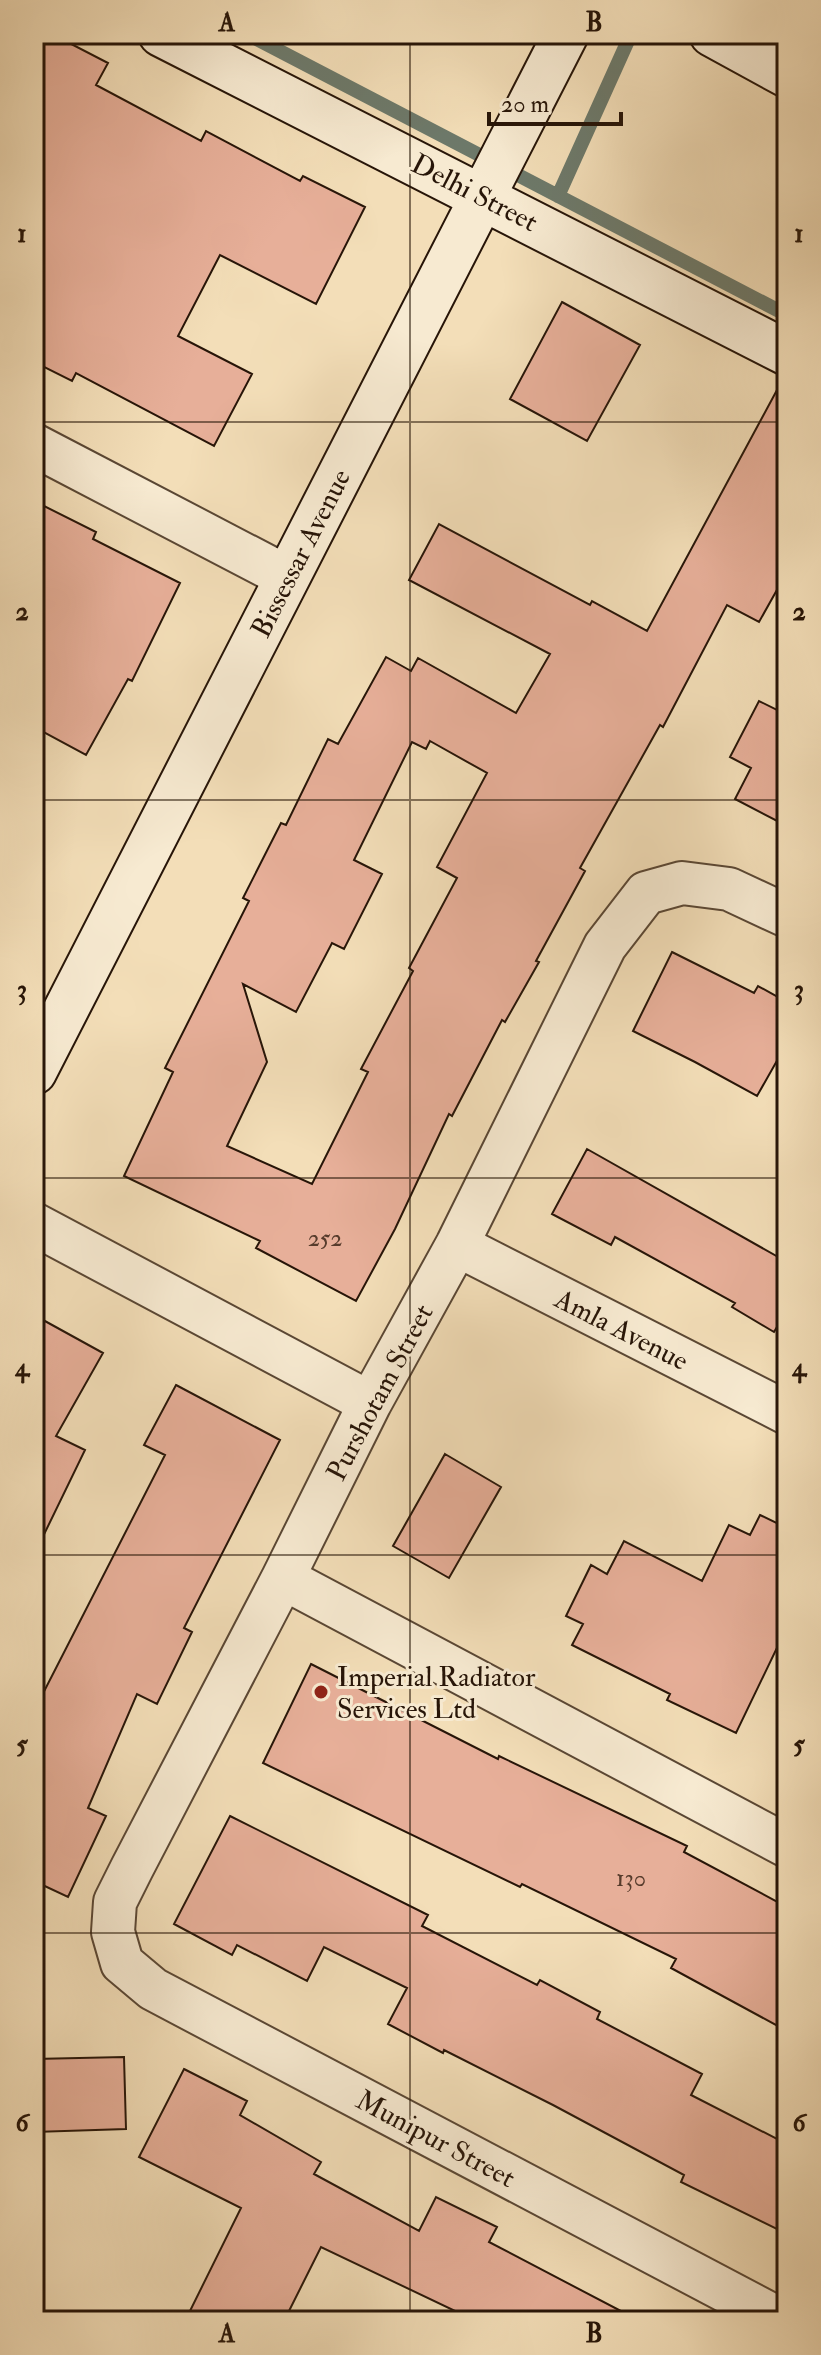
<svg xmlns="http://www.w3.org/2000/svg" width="821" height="2355" font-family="'IM FELL Double Pica',serif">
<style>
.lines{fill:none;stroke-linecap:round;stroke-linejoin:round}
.stream{stroke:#6d796a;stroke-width:14}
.building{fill:#e7af99;stroke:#271508;stroke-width:2;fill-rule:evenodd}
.street-casing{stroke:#5a4734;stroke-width:46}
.secondary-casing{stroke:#271508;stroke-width:48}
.street{stroke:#f7ead1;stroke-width:42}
.secondary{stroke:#f7ead1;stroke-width:44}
.grid{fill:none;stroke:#271508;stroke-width:2;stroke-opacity:0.55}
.poi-dot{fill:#8f2418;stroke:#f7ead1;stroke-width:3}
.labels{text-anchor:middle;stroke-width:6;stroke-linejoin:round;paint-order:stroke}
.number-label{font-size:24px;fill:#573c2c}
.street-label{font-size:28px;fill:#271508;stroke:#f7ead1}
.poi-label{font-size:28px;fill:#271508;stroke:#f7ead1;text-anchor:start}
.neatline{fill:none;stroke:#271508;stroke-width:3}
.grid-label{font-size:26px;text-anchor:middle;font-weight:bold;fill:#271508}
</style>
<rect width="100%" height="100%" fill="#f3deb8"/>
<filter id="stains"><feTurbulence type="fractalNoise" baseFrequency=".0025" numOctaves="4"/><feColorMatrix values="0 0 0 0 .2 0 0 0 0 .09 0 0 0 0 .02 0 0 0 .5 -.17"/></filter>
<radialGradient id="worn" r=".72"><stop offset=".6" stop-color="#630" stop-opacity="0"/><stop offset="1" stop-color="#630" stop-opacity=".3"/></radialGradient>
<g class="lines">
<!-- stream -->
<path class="stream" d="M 247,34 L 787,315
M 558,196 L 631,34"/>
</g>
<!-- building -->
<path class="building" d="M 34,34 L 52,34 L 108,63 L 96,85 L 201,141 L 206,131 L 300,181 L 303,176 L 365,207 L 316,304 L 220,255 L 178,336 L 252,374 L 214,446 L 76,373 L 72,381 L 34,362 Z
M 562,302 L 640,345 L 587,441 L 510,399 Z
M 784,377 L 787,378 L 787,572 L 759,622 L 727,605 L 663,727 L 660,725 L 580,868 L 585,871 L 536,961 L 539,962 L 505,1022 L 502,1020 L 452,1116 L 449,1114 L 395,1229 L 356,1301 L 256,1248 L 260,1241 L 124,1176 L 173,1072 L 165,1068 L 249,901 L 243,898 L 281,823 L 286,825 L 328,739 L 338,744 L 386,657 L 411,671 L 418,658 L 516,713 L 550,654 L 409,580 L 439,524 L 590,605 L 592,601 L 647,631 ZM 430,741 L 487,773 L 437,867 L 457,878 L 409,968 L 413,971 L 361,1069 L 368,1072 L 312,1184 L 227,1146 L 267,1062 L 243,984 L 296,1012 L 332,943 L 344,949 L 382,874 L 354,860 L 412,742 L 426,749 Z
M 34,501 L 96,532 L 93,539 L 180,583 L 132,681 L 128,679 L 86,755 L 34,727 Z
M 787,699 L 787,826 L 735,799 L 751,768 L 730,757 L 759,701 L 781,712 Z
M 672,952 L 754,993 L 758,986 L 787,1002 L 787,1043 L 757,1096 L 695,1062 L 633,1031 Z
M 587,1149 L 787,1262 L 787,1310 L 774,1332 L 732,1307 L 735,1303 L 615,1237 L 611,1245 L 552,1214 Z
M 34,1315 L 103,1353 L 56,1436 L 85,1450 L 34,1555 Z
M 176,1385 L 280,1440 L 184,1628 L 192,1632 L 157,1704 L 137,1694 L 88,1808 L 106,1816 L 68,1897 L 34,1881 L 34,1711 L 165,1455 L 144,1445 Z
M 445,1454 L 501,1487 L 449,1578 L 393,1546 Z
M 760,1515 L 787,1528 L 787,1627 L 736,1733 L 667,1700 L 670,1694 L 572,1645 L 583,1624 L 566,1616 L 591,1565 L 607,1574 L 624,1541 L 702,1581 L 729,1525 L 750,1535 Z
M 311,1664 L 498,1759 L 499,1756 L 687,1846 L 684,1852 L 787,1907 L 787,2031 L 671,1968 L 676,1959 L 522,1884 L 520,1887 L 263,1763 Z
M 230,1816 L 428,1915 L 422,1926 L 537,1985 L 540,1980 L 600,2012 L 597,2019 L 702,2074 L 691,2095 L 787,2144 L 787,2234 L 681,2182 L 684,2175 L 553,2105 L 444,2050 L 443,2053 L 388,2024 L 407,1988 L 324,1947 L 307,1981 L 237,1945 L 232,1955 L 174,1924 Z
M 124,2057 L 126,2129 L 34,2132 L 34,2059 Z
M 184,2069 L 247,2101 L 240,2115 L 321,2162 L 314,2174 L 419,2231 L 436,2197 L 497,2227 L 489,2242 L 640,2321 L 476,2321 L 321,2247 L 284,2321 L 185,2321 L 241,2208 L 139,2157 Z"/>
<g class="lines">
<defs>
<path id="street" d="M 34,445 L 287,577
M 34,1224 L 370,1403
M 457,1245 L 787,1413
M 283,1578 L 787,1846
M 783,2321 L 153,1989 L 122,1963 L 113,1932 L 115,1902 L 132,1868 L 283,1578 L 370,1403 L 457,1245 L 605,946 L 646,893 L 682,883 L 729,889 L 787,916"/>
<path id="secondary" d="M 161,34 L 787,353
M 712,34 L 787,75
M 34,1072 L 566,34"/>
</defs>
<!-- street casing -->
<use href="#street" class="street-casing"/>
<!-- secondary casing -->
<use href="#secondary" class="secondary-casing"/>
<!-- street -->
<use href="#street" class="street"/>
<!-- secondary -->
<use href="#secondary" class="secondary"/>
</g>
<!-- grid -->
<path class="grid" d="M 410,34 L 410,2321M 34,422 L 787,422M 34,800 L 787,800M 34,1178 L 787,1178M 34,1555 L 787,1555M 34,1933 L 787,1933"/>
<!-- markers -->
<circle class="poi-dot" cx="321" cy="1692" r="8"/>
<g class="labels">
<!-- number labels -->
<g class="number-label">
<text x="325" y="1246">252</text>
<text x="631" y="1886">130</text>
</g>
<!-- street labels -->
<g class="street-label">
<text transform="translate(475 192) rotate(27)" y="10">Delhi Street</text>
<text transform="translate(300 553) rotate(-63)" y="10">Bissessar Avenue</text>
<text transform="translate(622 1329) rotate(27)" y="10">Amla Avenue</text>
<text transform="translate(379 1392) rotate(-62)" y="10">Purshotam Street</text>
<text transform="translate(436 2138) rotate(28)" y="10">Munipur Street</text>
</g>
<!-- poi labels -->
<g class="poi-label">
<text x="337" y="1686">Imperial Radiator<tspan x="337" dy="32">Services Ltd</tspan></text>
</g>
</g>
<!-- margin -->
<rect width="821" height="2355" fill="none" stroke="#f3deb8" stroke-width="88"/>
<!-- scale -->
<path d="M489 112v12h132v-12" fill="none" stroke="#271508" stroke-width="4"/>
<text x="501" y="112" font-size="24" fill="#271508" stroke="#f7ead1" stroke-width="6" paint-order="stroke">20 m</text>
<rect x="44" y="44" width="733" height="2267" class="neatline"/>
<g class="grid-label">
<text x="227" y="31">A</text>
<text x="594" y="31">B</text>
<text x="22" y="242">1</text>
<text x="799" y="242">1</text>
<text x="22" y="620">2</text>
<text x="799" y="620">2</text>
<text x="22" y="998">3</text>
<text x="799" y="998">3</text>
<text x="22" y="1376">4</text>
<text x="799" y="1376">4</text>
<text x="22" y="1753">5</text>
<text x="799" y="1753">5</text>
<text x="22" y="2131">6</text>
<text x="799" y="2131">6</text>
<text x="227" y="2342">A</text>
<text x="594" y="2342">B</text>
</g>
<rect width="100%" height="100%" filter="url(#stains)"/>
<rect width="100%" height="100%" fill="url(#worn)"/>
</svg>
